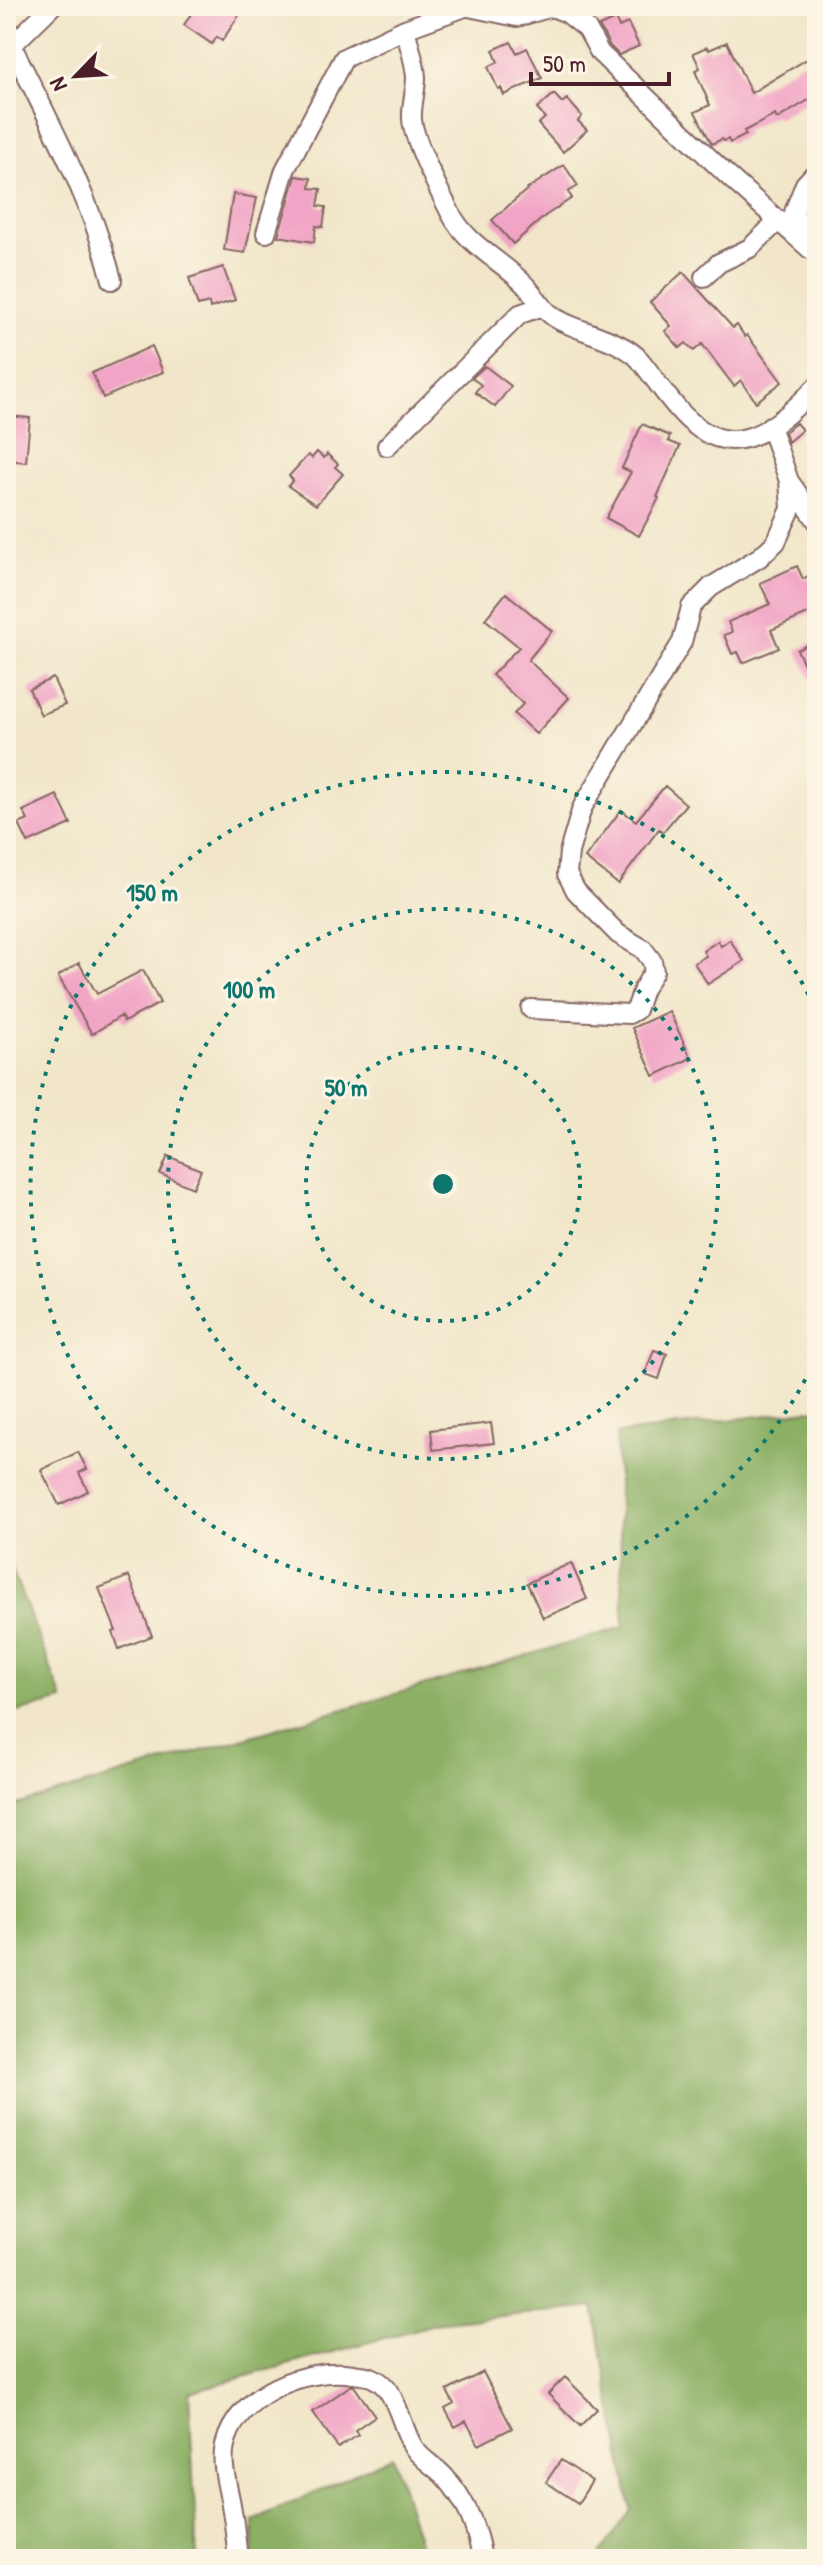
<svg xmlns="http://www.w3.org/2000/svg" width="823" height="2565" font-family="'Patrick Hand',sans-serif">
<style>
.forest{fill:#8baf63;stroke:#6a6747;stroke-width:2}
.building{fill:#f1a4c5}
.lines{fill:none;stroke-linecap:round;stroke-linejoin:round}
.minor-casing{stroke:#846562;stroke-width:22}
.minor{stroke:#fff;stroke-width:18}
.ring{fill:none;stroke:#0f766e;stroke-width:4;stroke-dasharray:4 8}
.centre{fill:#0f766e;stroke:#fcf5e5;stroke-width:4}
.ring-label{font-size:24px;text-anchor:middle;font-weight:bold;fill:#0f766e;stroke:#fcf5e5;stroke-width:6;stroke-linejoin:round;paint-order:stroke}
</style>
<rect width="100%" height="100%" fill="#fcf5e5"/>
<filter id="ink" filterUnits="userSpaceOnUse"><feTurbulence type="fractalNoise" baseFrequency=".0125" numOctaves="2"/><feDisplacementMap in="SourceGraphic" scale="16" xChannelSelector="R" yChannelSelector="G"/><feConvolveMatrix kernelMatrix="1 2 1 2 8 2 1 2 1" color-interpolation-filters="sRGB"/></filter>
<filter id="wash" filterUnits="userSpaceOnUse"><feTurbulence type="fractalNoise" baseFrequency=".006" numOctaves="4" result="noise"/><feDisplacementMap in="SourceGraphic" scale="32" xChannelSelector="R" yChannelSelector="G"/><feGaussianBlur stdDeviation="1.8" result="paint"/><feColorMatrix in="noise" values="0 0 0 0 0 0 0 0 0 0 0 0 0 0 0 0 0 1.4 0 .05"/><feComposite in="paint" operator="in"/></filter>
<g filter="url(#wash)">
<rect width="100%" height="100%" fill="#f1e6c9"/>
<!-- forest -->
<path class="forest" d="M 817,1409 L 817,2559 L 597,2559 L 631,2510 L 594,2307 L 442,2322 L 189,2392 L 197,2559 L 6,2559 L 6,1808 L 624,1627 L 616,1434 Z
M 6,1554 L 63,1700 L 6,1715 Z
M 392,2456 L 418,2539 L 422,2559 L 253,2559 L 254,2521 Z"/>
<g id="blocks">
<!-- building -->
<path class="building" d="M 196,6 L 245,6 L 222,41 L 217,37 L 212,44 L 184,25 Z
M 615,19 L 619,27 L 628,23 L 639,46 L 619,55 L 610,46 L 599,26 Z
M 511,42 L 517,53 L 527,48 L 542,78 L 504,95 L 501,88 L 498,89 L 488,67 L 498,62 L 493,50 Z
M 727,42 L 751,93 L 817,53 L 817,95 L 777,119 L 775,115 L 744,131 L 746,135 L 730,143 L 728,139 L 724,141 L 722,139 L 712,144 L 695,112 L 710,105 L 695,71 L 700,68 L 693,53 L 707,47 L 709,50 Z
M 554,94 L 562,103 L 567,99 L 582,116 L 578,121 L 587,130 L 563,152 L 538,124 L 545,118 L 537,109 Z
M 564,165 L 578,186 L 568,192 L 572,198 L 545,216 L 513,244 L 492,220 L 530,187 Z
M 296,176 L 311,178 L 310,188 L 321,189 L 318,206 L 326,207 L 323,227 L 316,226 L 314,242 L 278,236 Z
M 233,194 L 257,198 L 245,253 L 224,250 Z
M 223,267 L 235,300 L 210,308 L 209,303 L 198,306 L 189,278 Z
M 683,272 L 733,328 L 737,325 L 745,337 L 747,335 L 782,382 L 756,402 L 741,380 L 734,386 L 702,344 L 694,351 L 686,343 L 680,348 L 665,331 L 671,326 L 650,302 Z
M 152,346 L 163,372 L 103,398 L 92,373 Z
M 485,366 L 511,386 L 495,407 L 475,392 L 481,385 L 472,378 Z
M 6,416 L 30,418 L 26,462 L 6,460 Z
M 796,423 L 802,430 L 788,442 L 785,432 Z
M 642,424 L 670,436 L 668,441 L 680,446 L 657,497 L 659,498 L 639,536 L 606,518 L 631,472 L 622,468 Z
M 317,452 L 324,458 L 327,454 L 338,464 L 335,467 L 343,474 L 316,505 L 288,486 L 293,480 L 289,476 L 308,455 L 312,458 Z
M 797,566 L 803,579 L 808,576 L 816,595 L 812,597 L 817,610 L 771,630 L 779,648 L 743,663 L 738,652 L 732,654 L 724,635 L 732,632 L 728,622 L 770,604 L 760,583 Z
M 506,593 L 552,631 L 528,660 L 569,698 L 536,734 L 514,714 L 523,704 L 492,675 L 519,647 L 485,619 Z
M 817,640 L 817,691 L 797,650 Z
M 53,678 L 65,705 L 41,715 L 29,689 Z
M 665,786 L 686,804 L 663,832 L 659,829 L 618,884 L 585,858 L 621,810 L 636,821 Z
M 57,795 L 71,824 L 28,843 L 19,824 L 28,820 L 23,811 Z
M 730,940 L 744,961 L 708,984 L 694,963 L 706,956 L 703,951 L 718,941 L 721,946 Z
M 79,963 L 97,994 L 143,970 L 160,1003 L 124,1022 L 121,1016 L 92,1034 L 58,976 Z
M 669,1011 L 691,1058 L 654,1076 L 632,1028 Z
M 168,1156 L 201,1170 L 193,1188 L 160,1174 Z
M 654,1350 L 667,1354 L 659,1379 L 645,1374 Z
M 491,1423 L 494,1443 L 433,1450 L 431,1430 Z
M 78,1452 L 87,1469 L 79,1473 L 88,1491 L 59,1505 L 41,1470 Z
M 571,1563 L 587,1599 L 543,1618 L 527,1583 Z
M 129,1576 L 152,1636 L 119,1649 L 113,1632 L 116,1631 L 99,1588 Z
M 483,2372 L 512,2428 L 479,2445 L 466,2421 L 455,2427 L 445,2409 L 454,2404 L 447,2391 Z
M 565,2377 L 597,2409 L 580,2426 L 548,2394 Z
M 350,2386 L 354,2386 L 375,2416 L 355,2430 L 358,2435 L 338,2448 L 313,2412 Z
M 561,2460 L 592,2481 L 578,2503 L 546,2482 Z"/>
</g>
</g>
<g filter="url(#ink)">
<use href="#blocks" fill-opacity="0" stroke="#846562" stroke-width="2"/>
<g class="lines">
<defs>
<path id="minor" d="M 464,6 L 517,17 L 552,7 L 567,13 L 587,29 L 600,53 L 727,175 L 810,249
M 405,29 C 409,45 415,61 416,77 C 416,91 411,105 412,119 C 413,139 441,195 451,214 C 468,246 501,260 525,285 C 538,298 544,314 563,322 C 585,333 623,341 639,359 C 663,387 689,439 732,440 C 764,440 796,408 817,386
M 12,46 C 49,121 91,198 112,280
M 6,51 L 52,6
M 266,233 L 285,170 L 344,58 L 405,29 L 465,7
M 807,243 L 794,212 L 805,184 L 817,171
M 704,277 L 719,263 L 750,248 L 779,220
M 770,426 L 789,481 L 817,521
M 387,446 L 520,314 L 540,307
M 531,1009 L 629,1014 L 636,1010 L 643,989 L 654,971 L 652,961 L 643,949 L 618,934 L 576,891 L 567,874 L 569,852 L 582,808 L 682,642 L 691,607 L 711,587 L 760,557 L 776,542 L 791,509 L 789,481
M 238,2559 C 236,2543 235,2527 232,2511 C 229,2489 220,2466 225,2445 C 238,2393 305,2367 353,2374 C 358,2375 366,2375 371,2377 C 398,2387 400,2427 414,2448 C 422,2460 436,2467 445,2477 C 467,2501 477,2528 482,2559"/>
</defs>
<!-- minor casing -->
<use href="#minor" class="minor-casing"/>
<!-- minor -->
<use href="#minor" class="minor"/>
</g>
</g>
<!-- distance rings -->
<g class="ring">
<circle cx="443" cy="1184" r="137"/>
<circle cx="443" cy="1184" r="275"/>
<path d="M816 1358A412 412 0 1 1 816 1010"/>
</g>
<circle cx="443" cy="1184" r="12" class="centre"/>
<g class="ring-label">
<text x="152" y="901">150 m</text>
<text x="249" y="998">100 m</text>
<text x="346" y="1096">50 m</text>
</g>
<!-- margin -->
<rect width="823" height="2565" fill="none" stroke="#fcf5e5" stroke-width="32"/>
<!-- north arrow -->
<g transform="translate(76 76) rotate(245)" stroke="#fcf5e5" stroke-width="6" paint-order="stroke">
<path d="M0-6L14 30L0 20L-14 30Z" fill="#4a1f2b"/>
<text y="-12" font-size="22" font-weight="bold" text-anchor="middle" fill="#4a1f2b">N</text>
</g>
<!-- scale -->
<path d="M531 72v12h138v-12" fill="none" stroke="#4a1f2b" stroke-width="4"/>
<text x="543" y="72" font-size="24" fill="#4a1f2b" stroke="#fcf5e5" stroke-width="6" paint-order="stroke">50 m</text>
</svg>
